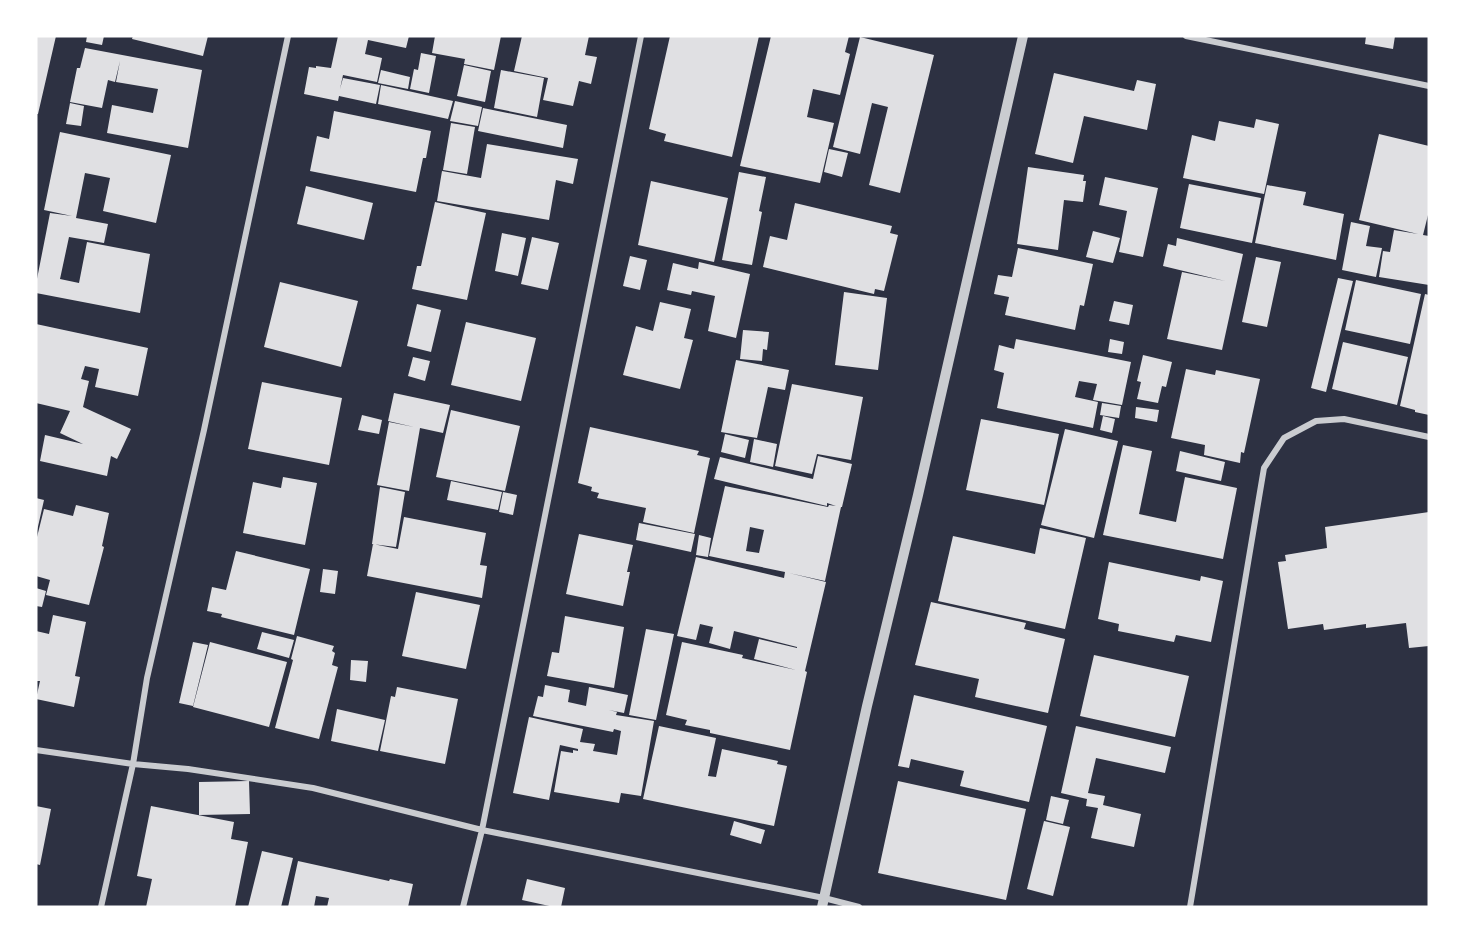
<svg xmlns="http://www.w3.org/2000/svg" width="1465" height="943" font-family="'DM Sans',sans-serif">
<style>
.building{fill:#e0e0e3;fill-rule:evenodd}
.lines{fill:none;stroke-linecap:round;stroke-linejoin:round}
.minor{stroke:#caccd0;stroke-width:6}
.tertiary{stroke:#caccd0;stroke-width:10}
</style>
<rect width="100%" height="100%" fill="#2d3142"/>
<!-- building -->
<path class="building" d="M 36,36 L 56,36 L 38,114 L 36,114 Z
M 87,36 L 104,36 L 102,45 L 86,42 Z
M 133,36 L 208,36 L 203,56 L 132,39 Z
M 338,36 L 409,36 L 406,48 L 368,40 L 365,54 L 382,58 L 377,82 L 343,75 L 340,89 L 343,78 L 380,85 L 376,104 L 339,96 L 338,101 L 304,94 L 309,67 L 316,68 L 316,66 L 331,68 Z
M 435,36 L 501,36 L 494,70 L 464,64 L 465,59 L 432,53 Z
M 522,36 L 589,36 L 585,55 L 597,57 L 591,84 L 579,81 L 573,106 L 543,100 L 548,78 L 514,71 Z
M 670,36 L 759,36 L 732,157 L 664,141 L 666,134 L 649,129 Z
M 771,36 L 849,36 L 845,52 L 850,54 L 840,95 L 813,89 L 807,117 L 834,123 L 820,183 L 740,166 Z
M 1366,36 L 1395,36 L 1393,49 L 1365,44 Z
M 860,37 L 934,55 L 900,193 L 869,185 L 888,107 L 872,103 L 860,154 L 833,147 Z
M 85,48 L 202,70 L 188,148 L 107,133 L 112,105 L 153,113 L 158,89 L 116,82 L 120,61 L 115,82 L 108,80 L 102,108 L 70,102 L 77,68 L 80,68 Z
M 421,53 L 436,56 L 429,93 L 410,89 L 414,69 L 418,70 Z
M 464,65 L 491,71 L 485,102 L 457,96 Z
M 381,70 L 410,77 L 408,89 L 378,83 Z
M 501,70 L 544,78 L 537,117 L 494,108 Z
M 1054,73 L 1134,91 L 1137,80 L 1156,84 L 1147,130 L 1084,116 L 1073,163 L 1035,154 Z
M 381,85 L 453,101 L 448,119 L 378,104 Z
M 455,101 L 482,107 L 478,126 L 450,121 Z
M 70,103 L 84,106 L 81,126 L 66,124 Z
M 483,108 L 567,125 L 563,148 L 478,131 Z
M 334,111 L 431,131 L 426,158 L 423,158 L 416,192 L 310,171 L 317,136 L 329,139 Z
M 1256,119 L 1279,124 L 1264,194 L 1183,178 L 1192,135 L 1215,141 L 1219,121 L 1254,128 Z
M 451,123 L 475,127 L 467,174 L 443,170 Z
M 60,132 L 171,155 L 156,223 L 103,211 L 110,178 L 85,173 L 76,218 L 108,224 L 104,243 L 69,237 L 60,279 L 79,283 L 87,242 L 150,254 L 140,313 L 36,293 L 36,284 L 50,213 L 72,216 L 44,210 Z
M 1379,134 L 1429,146 L 1429,211 L 1423,235 L 1429,236 L 1429,285 L 1379,277 L 1383,251 L 1390,252 L 1394,230 L 1418,234 L 1359,220 Z
M 487,144 L 578,159 L 573,184 L 556,180 L 549,220 L 437,201 L 442,171 L 481,178 Z
M 829,149 L 848,153 L 842,177 L 824,172 Z
M 1028,167 L 1084,175 L 1083,181 L 1086,181 L 1083,202 L 1064,200 L 1058,250 L 1017,244 Z
M 739,172 L 766,177 L 759,211 L 762,212 L 752,265 L 722,260 Z
M 1105,177 L 1158,188 L 1143,257 L 1119,252 L 1127,211 L 1099,205 Z
M 651,181 L 728,198 L 714,262 L 638,245 Z
M 1189,184 L 1261,198 L 1252,243 L 1180,228 Z
M 1267,185 L 1306,192 L 1303,205 L 1344,214 L 1336,260 L 1255,243 Z
M 306,186 L 373,203 L 364,240 L 297,224 Z
M 435,202 L 486,213 L 467,300 L 412,289 L 417,266 L 421,266 Z
M 795,203 L 892,226 L 890,233 L 898,235 L 884,291 L 875,289 L 874,294 L 763,267 L 770,236 L 787,240 Z
M 1351,222 L 1370,226 L 1366,246 L 1382,248 L 1376,277 L 1342,270 Z
M 1093,231 L 1120,238 L 1113,263 L 1086,257 Z
M 502,233 L 526,238 L 518,276 L 495,271 Z
M 532,237 L 559,243 L 548,290 L 521,284 Z
M 1177,238 L 1243,254 L 1222,350 L 1167,339 L 1182,272 L 1225,281 L 1163,266 L 1168,244 L 1176,246 Z
M 1018,248 L 1093,264 L 1084,306 L 1080,305 L 1075,330 L 1005,315 L 1009,297 L 994,294 L 998,275 L 1012,277 Z
M 630,256 L 647,260 L 640,290 L 623,286 Z
M 1256,257 L 1281,262 L 1267,327 L 1242,322 Z
M 699,262 L 750,274 L 736,338 L 708,331 L 715,296 L 692,291 L 691,295 L 667,290 L 673,263 L 698,269 Z
M 1338,278 L 1353,281 L 1326,392 L 1311,388 Z
M 1356,280 L 1421,294 L 1410,344 L 1345,330 Z
M 280,282 L 358,301 L 341,367 L 264,347 Z
M 844,292 L 887,298 L 878,370 L 835,365 Z
M 1425,294 L 1429,295 L 1429,415 L 1415,412 L 1415,410 L 1400,406 Z
M 1114,301 L 1133,305 L 1129,325 L 1109,321 Z
M 660,302 L 691,309 L 684,338 L 693,340 L 680,389 L 623,375 L 636,326 L 653,331 Z
M 417,304 L 441,310 L 431,352 L 407,346 Z
M 466,322 L 536,338 L 521,401 L 451,385 Z
M 36,324 L 148,348 L 138,396 L 95,387 L 99,369 L 85,366 L 81,379 L 89,381 L 83,407 L 131,429 L 117,459 L 111,456 L 107,476 L 40,461 L 45,435 L 83,444 L 60,433 L 70,411 L 36,403 Z
M 743,330 L 769,332 L 767,350 L 763,349 L 762,361 L 740,359 Z
M 1016,339 L 1131,362 L 1122,405 L 1093,400 L 1097,384 L 1079,381 L 1075,397 L 1098,402 L 1093,428 L 997,408 L 1004,373 L 994,370 L 999,345 L 1014,349 Z
M 1110,339 L 1124,342 L 1122,354 L 1108,352 Z
M 1343,342 L 1408,357 L 1397,405 L 1332,389 Z
M 1143,355 L 1172,362 L 1166,387 L 1162,386 L 1158,403 L 1137,399 L 1141,382 L 1137,381 Z
M 413,357 L 430,361 L 425,381 L 408,376 Z
M 736,360 L 789,370 L 785,390 L 768,387 L 757,438 L 721,432 Z
M 1186,369 L 1215,375 L 1216,370 L 1260,379 L 1244,453 L 1241,452 L 1240,463 L 1204,455 L 1205,445 L 1171,438 Z
M 262,382 L 342,398 L 329,465 L 248,449 Z
M 792,384 L 863,397 L 851,460 L 817,454 L 812,474 L 775,466 Z
M 394,393 L 450,405 L 443,433 L 420,428 L 409,491 L 377,485 L 389,422 L 414,427 L 388,421 Z
M 1102,403 L 1121,406 L 1119,418 L 1100,415 Z
M 1136,407 L 1159,410 L 1157,422 L 1135,418 Z
M 451,410 L 520,426 L 505,491 L 436,477 Z
M 362,415 L 382,420 L 379,434 L 358,430 Z
M 1103,416 L 1115,419 L 1112,433 L 1100,430 Z
M 981,419 L 1059,434 L 1044,505 L 966,490 Z
M 590,427 L 699,451 L 697,455 L 710,458 L 694,533 L 643,522 L 646,508 L 597,498 L 599,493 L 591,491 L 592,487 L 578,483 Z
M 1065,429 L 1118,441 L 1094,538 L 1041,525 Z
M 725,434 L 749,440 L 745,458 L 721,452 Z
M 754,439 L 777,444 L 773,467 L 750,462 Z
M 1123,445 L 1152,451 L 1139,514 L 1176,522 L 1185,477 L 1237,488 L 1223,559 L 1103,535 Z
M 1180,451 L 1225,462 L 1221,481 L 1176,471 Z
M 818,456 L 852,464 L 842,507 L 841,507 L 825,581 L 789,573 L 826,582 L 805,671 L 807,672 L 790,750 L 710,733 L 710,730 L 685,725 L 687,720 L 666,715 L 682,642 L 743,655 L 742,658 L 796,670 L 754,659 L 759,639 L 797,648 L 797,647 L 734,631 L 730,649 L 709,643 L 713,627 L 700,624 L 696,640 L 677,636 L 696,557 L 784,578 L 785,572 L 709,556 L 725,486 L 828,507 L 829,505 L 836,506 L 827,503 L 827,506 L 714,479 L 720,457 L 813,479 ZM 750,527 L 764,530 L 759,553 L 746,551 Z
M 283,477 L 317,483 L 305,545 L 243,533 L 253,482 L 281,488 Z
M 451,481 L 502,492 L 498,510 L 447,500 Z
M 380,487 L 405,492 L 396,547 L 372,544 Z
M 503,492 L 517,495 L 513,515 L 499,512 Z
M 36,498 L 44,500 L 37,531 L 36,531 Z
M 76,505 L 109,513 L 102,546 L 104,547 L 89,605 L 46,595 L 50,580 L 36,576 L 36,541 L 44,509 L 73,516 Z
M 1429,512 L 1429,646 L 1409,648 L 1406,623 L 1366,628 L 1366,624 L 1324,630 L 1323,624 L 1288,629 L 1278,562 L 1286,561 L 1285,555 L 1327,548 L 1325,527 Z
M 404,517 L 486,533 L 480,565 L 487,566 L 482,598 L 367,576 L 373,544 L 398,549 Z
M 639,523 L 695,534 L 691,552 L 636,540 Z
M 1040,528 L 1086,538 L 1065,629 L 938,601 L 953,536 L 1035,554 Z
M 579,534 L 633,545 L 627,572 L 630,572 L 623,606 L 566,594 Z
M 699,535 L 711,538 L 708,557 L 696,555 Z
M 236,551 L 310,569 L 294,635 L 221,617 L 222,614 L 207,611 L 212,587 L 226,590 Z
M 1109,562 L 1200,581 L 1201,576 L 1223,581 L 1211,642 L 1176,635 L 1174,642 L 1118,631 L 1119,624 L 1098,619 Z
M 323,569 L 338,571 L 335,594 L 320,592 Z
M 36,588 L 46,591 L 42,607 L 36,606 Z
M 416,592 L 480,605 L 466,669 L 402,656 Z
M 931,602 L 1026,623 L 1024,629 L 1065,639 L 1048,713 L 975,697 L 979,679 L 915,665 Z
M 53,615 L 86,622 L 75,676 L 80,677 L 74,707 L 36,699 L 40,681 L 36,681 L 36,631 L 49,634 Z
M 565,616 L 624,627 L 614,688 L 547,676 L 552,652 L 559,653 Z
M 646,629 L 674,634 L 656,720 L 629,715 Z
M 262,632 L 294,640 L 289,658 L 257,649 Z
M 297,636 L 334,646 L 332,651 L 335,653 L 332,665 L 338,667 L 319,739 L 275,728 L 293,660 L 291,659 Z
M 193,642 L 208,645 L 193,706 L 179,703 Z
M 210,642 L 287,662 L 269,727 L 193,707 Z
M 1094,655 L 1189,676 L 1175,737 L 1080,716 Z
M 351,660 L 368,661 L 366,682 L 350,680 Z
M 545,685 L 570,690 L 568,702 L 586,706 L 589,687 L 628,695 L 624,713 L 609,710 L 617,712 L 616,715 L 654,721 L 641,796 L 621,793 L 619,803 L 554,792 L 561,751 L 573,753 L 573,750 L 578,751 L 578,749 L 560,745 L 549,800 L 513,793 L 529,717 L 583,729 L 580,742 L 595,744 L 593,751 L 617,755 L 621,731 L 614,729 L 613,732 L 533,716 L 538,696 L 543,697 Z
M 397,687 L 458,699 L 445,764 L 380,751 L 391,696 L 395,697 Z
M 914,695 L 1047,726 L 1029,802 L 960,786 L 964,771 L 911,759 L 909,768 L 898,766 Z
M 337,709 L 385,720 L 378,751 L 331,741 Z
M 659,726 L 716,738 L 708,776 L 716,777 L 722,749 L 778,761 L 777,764 L 787,766 L 774,826 L 643,799 Z
M 1076,726 L 1171,747 L 1165,773 L 1096,758 L 1088,793 L 1105,796 L 1103,805 L 1141,814 L 1134,847 L 1091,838 L 1098,808 L 1086,806 L 1087,799 L 1061,793 Z
M 249,781 L 250,814 L 199,815 L 199,782 Z
M 898,781 L 1026,809 L 1006,900 L 878,873 Z
M 1051,796 L 1069,800 L 1063,824 L 1046,820 Z
M 36,806 L 51,809 L 40,865 L 36,864 Z
M 151,806 L 234,822 L 231,839 L 248,842 L 235,907 L 146,907 L 152,879 L 137,876 Z
M 734,821 L 765,830 L 761,844 L 730,835 Z
M 1044,821 L 1070,827 L 1053,896 L 1027,889 Z
M 262,851 L 293,858 L 281,907 L 248,907 Z
M 298,861 L 389,881 L 390,879 L 413,884 L 408,907 L 327,907 L 329,898 L 316,896 L 314,907 L 288,907 Z
M 527,879 L 565,888 L 561,907 L 554,907 L 522,900 Z"/>
<g class="lines">
<!-- minor -->
<path class="minor" d="M 1186,36 L 1429,86
M 36,750 L 133,764 L 188,769 L 313,788 L 482,830 L 824,898 L 859,907
M 101,907 L 133,764 L 147,678 L 204,430 L 288,36
M 463,907 L 482,830 L 641,36
M 1190,907 L 1264,468 L 1284,438 L 1316,421 L 1344,419 L 1429,437"/>
<!-- tertiary -->
<path class="tertiary" d="M 822,907 L 867,706 L 918,495 L 1023,36"/>
</g>
<!-- border -->
<rect width="1465" height="943" fill="none" stroke="#ffffff" stroke-width="75"/>
</svg>
